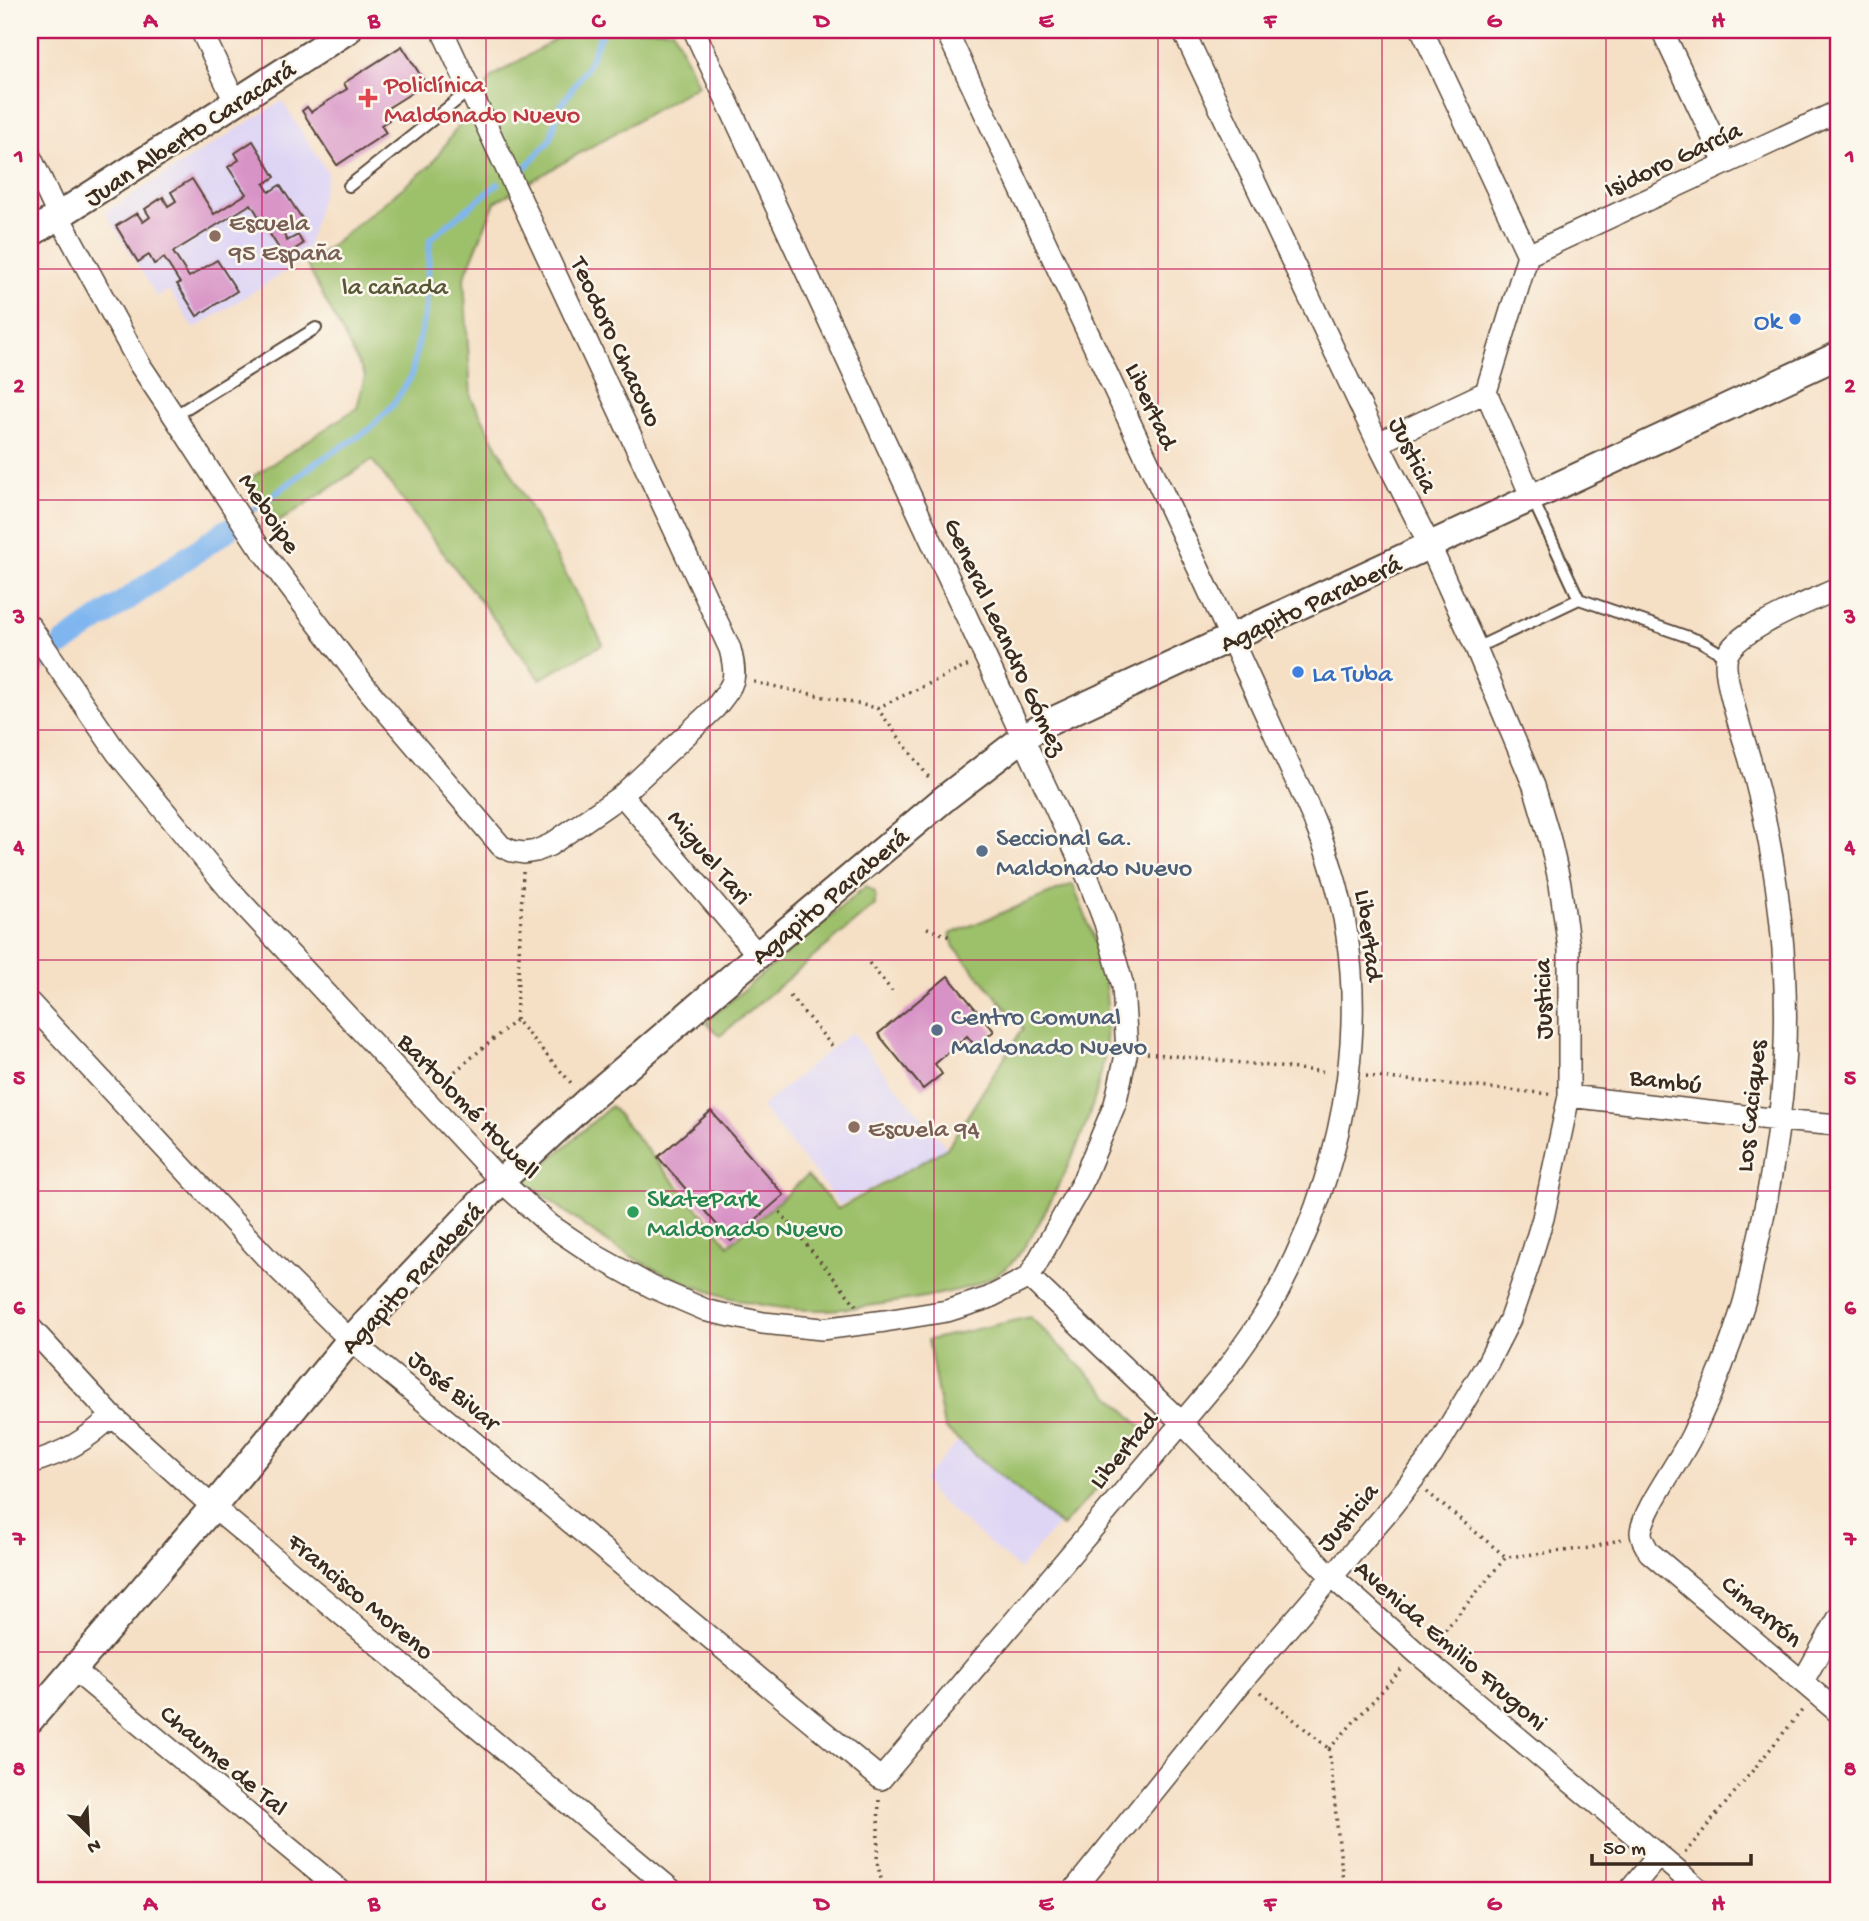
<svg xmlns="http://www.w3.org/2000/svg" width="1869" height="1921" font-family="'Gochi Hand',sans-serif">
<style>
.built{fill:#ded5f5}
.green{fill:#9dc06a;stroke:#6c7544;stroke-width:2}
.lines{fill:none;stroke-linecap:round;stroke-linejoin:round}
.stream{stroke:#7fb6ef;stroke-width:6}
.canal{stroke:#7fb6ef;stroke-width:23}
.building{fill:#d893c6}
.service-casing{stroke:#574537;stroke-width:14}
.minor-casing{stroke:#574537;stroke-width:24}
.tertiary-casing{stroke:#574537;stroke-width:30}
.path{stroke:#574537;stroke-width:3.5;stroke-dasharray:2 5;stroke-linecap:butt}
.service{stroke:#fff;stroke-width:10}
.minor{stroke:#fff;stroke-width:21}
.tertiary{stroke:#fff;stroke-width:26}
.grid{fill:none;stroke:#c2185b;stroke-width:2;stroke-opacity:0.55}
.health-dot{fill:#e0444e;stroke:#fbf7ec;stroke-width:2.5}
.education-dot{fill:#8d6e63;stroke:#fbf7ec;stroke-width:2.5}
.shop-dot{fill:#3f7fe0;stroke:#fbf7ec;stroke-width:2.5}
.service-dot{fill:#5c6f8a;stroke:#fbf7ec;stroke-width:2.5}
.leisure-dot{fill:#2e9e5b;stroke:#fbf7ec;stroke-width:2.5}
.labels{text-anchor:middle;stroke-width:5;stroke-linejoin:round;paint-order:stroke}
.health-label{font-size:26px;fill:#be3a42;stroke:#fbf7ec;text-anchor:start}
.street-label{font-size:26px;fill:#3b2a1e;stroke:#fbf7ec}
.education-label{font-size:26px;fill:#785e54;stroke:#fbf7ec;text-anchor:start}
.park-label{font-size:26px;fill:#585735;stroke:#fbf7ec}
.shop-label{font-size:26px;fill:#366cbe;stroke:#fbf7ec;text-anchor:end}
.service-label{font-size:26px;fill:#4e5e75;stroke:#fbf7ec;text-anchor:start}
.leisure-label{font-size:26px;fill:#27864d;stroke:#fbf7ec;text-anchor:start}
.neatline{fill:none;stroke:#c2185b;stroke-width:2.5}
.grid-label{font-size:23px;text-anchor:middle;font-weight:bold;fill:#c2185b}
</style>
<rect width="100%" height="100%" fill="#fbf7ec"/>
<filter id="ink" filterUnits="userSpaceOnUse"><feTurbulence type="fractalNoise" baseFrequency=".0143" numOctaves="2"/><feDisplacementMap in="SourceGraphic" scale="14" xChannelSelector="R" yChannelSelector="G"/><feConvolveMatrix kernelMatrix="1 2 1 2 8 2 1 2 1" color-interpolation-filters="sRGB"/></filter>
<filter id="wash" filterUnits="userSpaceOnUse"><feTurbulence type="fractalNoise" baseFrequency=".00686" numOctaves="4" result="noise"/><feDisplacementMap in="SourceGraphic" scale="28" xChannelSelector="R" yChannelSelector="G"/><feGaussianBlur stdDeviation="1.57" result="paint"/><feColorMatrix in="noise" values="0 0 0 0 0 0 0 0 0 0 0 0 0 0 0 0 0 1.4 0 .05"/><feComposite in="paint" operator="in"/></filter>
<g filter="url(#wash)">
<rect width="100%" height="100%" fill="#f5dfc5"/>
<!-- built -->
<path class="built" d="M 282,101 L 328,173 L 304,260 L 194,329 L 169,290 L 157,297 L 105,212 Z
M 851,1032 L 947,1148 L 840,1205 L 761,1107 Z
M 959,1440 L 1058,1524 L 1019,1569 L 928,1491 L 931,1488 L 923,1481 Z"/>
<!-- green -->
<path class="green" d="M 571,30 L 673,30 L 698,85 L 495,202 L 464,278 L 471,397 L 603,644 L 540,679 L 372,460 L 271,527 L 246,481 L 357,408 L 365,376 L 307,265 L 431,165 L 492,77 Z
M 1073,884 C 1083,910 1095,937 1101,964 C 1118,1034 1098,1105 1067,1168 C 1052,1198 1028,1252 1002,1271 C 973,1291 934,1295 901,1301 C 875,1305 848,1310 822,1310 C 748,1311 674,1284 612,1245 C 583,1226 555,1203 526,1183 L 528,1179 L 611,1106 L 653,1157 L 729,1245 L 807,1176 L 838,1209 L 947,1148 L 1023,1028 L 954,947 L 950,934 Z
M 866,886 L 875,892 L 875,905 L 720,1036 L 706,1022 Z
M 1030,1317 L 1147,1432 L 1062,1527 L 944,1428 L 928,1340 Z"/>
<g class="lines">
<!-- stream -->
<path class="stream" d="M 522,171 L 550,140 L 560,107 L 588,65 L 603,30
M 255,509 L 317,462 L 369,430 L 392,406 L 411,377 L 426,308 L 430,239 L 498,184"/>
<!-- canal -->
<path class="canal" d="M 63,644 L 227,530
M 30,667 L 34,664"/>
</g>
<g id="blocks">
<!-- building -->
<path class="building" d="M 402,46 L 426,84 L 383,111 L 389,120 L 381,125 L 386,133 L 337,165 L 302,111 L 307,107 L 311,112 L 347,89 L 344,83 Z
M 253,141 L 275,177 L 264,184 L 269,192 L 280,185 L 303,220 L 283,233 L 287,241 L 298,235 L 303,244 L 276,261 L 270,252 L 278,247 L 251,204 L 173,252 L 189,277 L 217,260 L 237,291 L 197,316 L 177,284 L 180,283 L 164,258 L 154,264 L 149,255 L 138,262 L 116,226 L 137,213 L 143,222 L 150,217 L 145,209 L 163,197 L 168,206 L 176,201 L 171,192 L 192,179 L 214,214 L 246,194 L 228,167 L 239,160 L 235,153 Z
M 948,976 L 994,1031 L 976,1047 L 967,1036 L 935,1064 L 942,1074 L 923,1089 L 878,1034 Z
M 711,1111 L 784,1195 L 731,1241 L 658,1157 Z"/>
</g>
</g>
<g filter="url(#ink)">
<use href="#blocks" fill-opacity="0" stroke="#574537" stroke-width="2"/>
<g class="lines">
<defs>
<path id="service" d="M 349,186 L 470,90
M 174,416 L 316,328
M 1532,498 L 1579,599
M 1476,648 L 1579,599 L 1700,641 L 1727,657"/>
<path id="minor" d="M 201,30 L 235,102
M 694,30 L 1088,878 L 1105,923 L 1123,986 L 1127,1051 L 1115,1104 L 1082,1183 L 1029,1277
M 1662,30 L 1725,163
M 30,156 L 58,215 L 140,365 L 174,416 L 257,544 L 369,691 L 501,846 L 512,851 L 524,853 L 536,851 L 550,845 L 622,795 L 715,708 C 734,684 738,680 730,649 L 442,30
M 1528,255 L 1839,111
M 1486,392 L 1532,498
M 1378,443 L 1486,392 L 1528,255 L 1422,30
M 1839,588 C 1814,600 1735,630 1727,656 C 1721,674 1744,739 1750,760 C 1780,866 1792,984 1782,1094 C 1776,1151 1767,1206 1753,1262 C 1750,1278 1747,1294 1742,1309 C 1729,1351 1712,1393 1693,1433 C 1682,1458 1643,1509 1641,1532 C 1641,1540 1646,1546 1649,1552 L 1839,1713
M 30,626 L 117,753 L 228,888 L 501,1181 L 550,1225 L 598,1257 L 652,1287 L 708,1311 L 763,1323 L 822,1329 L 885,1321 L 947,1311 L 988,1298 L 1029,1277
M 622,795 L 758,955
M 30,1003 L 266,1257 L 350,1340 L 881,1779 L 1223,1374 C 1244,1344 1267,1315 1283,1282 C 1347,1157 1374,1006 1332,870 C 1319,825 1297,784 1278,741 C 1245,668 1211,595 1176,521 C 1100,358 1023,194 946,30
M 1569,1096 L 1779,1120 L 1839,1125
M 1029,1277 L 1181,1422 L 1331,1576 L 1417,1653 L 1701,1891
M 30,1327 L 112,1416 L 213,1507 L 673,1891
M 30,1463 C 66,1452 84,1442 112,1416
M 73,1669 L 341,1891
M 1803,1681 L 1839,1617
M 1073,1891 L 1245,1678 L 1384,1516 L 1432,1455 L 1487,1364 L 1510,1319 L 1528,1267 L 1543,1218 L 1569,1096 L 1569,949 L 1560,884 L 1550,840 L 1534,786 L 1476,648 L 1430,546 L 1378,443 L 1183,30
M 1629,1891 L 1658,1856"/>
<path id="tertiary" d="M 30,234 L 348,30
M 30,1720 L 213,1507 L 350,1340 L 501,1181 L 587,1101 L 758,955 L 945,798 L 1024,737 L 1045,724 L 1839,355"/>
</defs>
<!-- service casing -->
<use href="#service" class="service-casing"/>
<!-- minor casing -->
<use href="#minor" class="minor-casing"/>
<!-- tertiary casing -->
<use href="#tertiary" class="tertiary-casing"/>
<!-- path -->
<path class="path" d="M 754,682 L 877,708 L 969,665
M 877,708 L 930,779
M 927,928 L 950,937
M 869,963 L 892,991
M 790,996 L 833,1047
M 516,1020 L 523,872
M 1147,1053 L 1327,1072
M 1366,1076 L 1550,1094
M 439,1085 L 516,1020 L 572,1084
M 780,1212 L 856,1305
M 1427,1492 L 1506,1557
M 1435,1639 L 1441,1635 L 1506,1557 L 1590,1548 L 1622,1539
M 1261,1692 L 1329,1749
M 1329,1749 L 1403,1668
M 1329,1749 L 1344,1891
M 879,1800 L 877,1862 L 884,1891
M 1685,1853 L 1804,1708"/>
<!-- service -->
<use href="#service" class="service"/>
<!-- minor -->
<use href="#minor" class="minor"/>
<!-- tertiary -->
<use href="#tertiary" class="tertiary"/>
</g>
</g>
<!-- grid -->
<path class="grid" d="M 262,30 L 262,1891M 486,30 L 486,1891M 710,30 L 710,1891M 934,30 L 934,1891M 1158,30 L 1158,1891M 1382,30 L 1382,1891M 1606,30 L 1606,1891M 30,269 L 1839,269M 30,500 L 1839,500M 30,730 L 1839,730M 30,960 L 1839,960M 30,1191 L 1839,1191M 30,1422 L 1839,1422M 30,1652 L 1839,1652"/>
<!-- markers -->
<path class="health-dot" d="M364.5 87.5h7v7h7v7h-7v7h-7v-7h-7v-7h7z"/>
<g class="education-dot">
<circle cx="215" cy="236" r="7"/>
<circle cx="854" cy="1127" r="7"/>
</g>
<g class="shop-dot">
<circle cx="1795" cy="319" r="7"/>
<circle cx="1298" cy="672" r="7"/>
</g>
<g class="service-dot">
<circle cx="982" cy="851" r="7"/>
<circle cx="937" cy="1030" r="7"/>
</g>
<circle class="leisure-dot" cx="633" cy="1212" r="7"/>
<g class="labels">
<!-- health labels -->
<g class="health-label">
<text x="384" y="92">Policlínica<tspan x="384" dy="30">Maldonado Nuevo</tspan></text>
</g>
<!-- street labels -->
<g class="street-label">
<text transform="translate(189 132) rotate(-33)" y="9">Juan Alberto Caracará</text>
<text transform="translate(1672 158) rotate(-25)" y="9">Isidoro García</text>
<text transform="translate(618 341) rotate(65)" y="9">Teodoro Chacovo</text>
<text transform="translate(1153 405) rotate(65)" y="9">Libertad</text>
<text transform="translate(1415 454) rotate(64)" y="9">Justicia</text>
<text transform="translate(271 512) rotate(56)" y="9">Meboipe</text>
<text transform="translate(1310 602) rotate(-25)" y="9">Agapito Paraberá</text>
<text transform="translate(1007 636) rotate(65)" y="9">General Leandro Gómez</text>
<text transform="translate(711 856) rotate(50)" y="9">Miguel Tari</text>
<text transform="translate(829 895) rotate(-40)" y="9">Agapito Paraberá</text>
<text transform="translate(1371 935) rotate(82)" y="9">Libertad</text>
<text transform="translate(1541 999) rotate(-91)" y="9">Justicia</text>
<text transform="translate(1666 1079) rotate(7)" y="9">Bambú</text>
<text transform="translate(470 1105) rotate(46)" y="9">Bartolomé Howell</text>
<text transform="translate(1749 1106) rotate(-84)" y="9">Los Caciques</text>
<text transform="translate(411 1277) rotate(-47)" y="9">Agapito Paraberá</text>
<text transform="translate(455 1389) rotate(40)" y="9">José Bivar</text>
<text transform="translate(1122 1449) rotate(-50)" y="9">Libertad</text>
<text transform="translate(1346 1516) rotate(-50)" y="9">Justicia</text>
<text transform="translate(362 1595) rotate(40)" y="9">Francisco Moreno</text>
<text transform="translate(1763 1610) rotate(40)" y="9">Cimarrón</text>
<text transform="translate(1452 1644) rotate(41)" y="9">Avenida Emilio Frugoni</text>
<text transform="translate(225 1759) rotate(40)" y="9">Chaume de Tal</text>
</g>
<!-- education labels -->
<g class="education-label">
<text x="229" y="230">Escuela<tspan x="229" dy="30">95 España</tspan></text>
<text x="868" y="1136">Escuela 94</text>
</g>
<!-- park labels -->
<g class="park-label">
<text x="395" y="294">la cañada</text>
</g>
<!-- shop labels -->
<g class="shop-label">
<text x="1781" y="328">Ok</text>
<text x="1312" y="681" text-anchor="start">La Tuba</text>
</g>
<!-- service labels -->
<g class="service-label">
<text x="996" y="845">Seccional 6a.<tspan x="996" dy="30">Maldonado Nuevo</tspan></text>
<text x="951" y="1024">Centro Comunal<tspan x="951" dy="30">Maldonado Nuevo</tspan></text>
</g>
<!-- leisure labels -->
<g class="leisure-label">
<text x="647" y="1206">SkatePark<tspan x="647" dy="30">Maldonado Nuevo</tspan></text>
</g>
</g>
<!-- margin -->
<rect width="1869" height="1921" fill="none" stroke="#fbf7ec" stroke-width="77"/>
<!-- north arrow -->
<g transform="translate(88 1833) rotate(156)" stroke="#fbf7ec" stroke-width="5" paint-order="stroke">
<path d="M0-5L12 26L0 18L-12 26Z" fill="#3b2a1e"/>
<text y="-10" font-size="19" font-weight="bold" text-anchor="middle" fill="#3b2a1e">N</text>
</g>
<!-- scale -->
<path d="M1592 1854v10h159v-10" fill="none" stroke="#3b2a1e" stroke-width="3.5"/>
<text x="1603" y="1854" font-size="21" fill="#3b2a1e" stroke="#fbf7ec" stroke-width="5" paint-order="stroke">50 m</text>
<rect x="38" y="38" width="1792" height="1844" class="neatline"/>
<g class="grid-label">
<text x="150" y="27">A</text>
<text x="374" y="27">B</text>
<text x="598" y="27">C</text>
<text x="822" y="27">D</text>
<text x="1046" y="27">E</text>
<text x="1270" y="27">F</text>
<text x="1494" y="27">G</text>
<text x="1718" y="27">H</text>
<text x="19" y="162">1</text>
<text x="1850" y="162">1</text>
<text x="19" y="392">2</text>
<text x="1850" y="392">2</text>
<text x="19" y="623">3</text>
<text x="1850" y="623">3</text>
<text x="19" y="853">4</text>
<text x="1850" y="853">4</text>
<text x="19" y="1084">5</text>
<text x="1850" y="1084">5</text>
<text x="19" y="1314">6</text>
<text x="1850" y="1314">6</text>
<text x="19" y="1545">7</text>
<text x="1850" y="1545">7</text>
<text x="19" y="1775">8</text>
<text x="1850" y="1775">8</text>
<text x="150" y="1910">A</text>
<text x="374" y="1910">B</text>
<text x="598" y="1910">C</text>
<text x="822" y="1910">D</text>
<text x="1046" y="1910">E</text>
<text x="1270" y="1910">F</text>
<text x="1494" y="1910">G</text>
<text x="1718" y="1910">H</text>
</g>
</svg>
